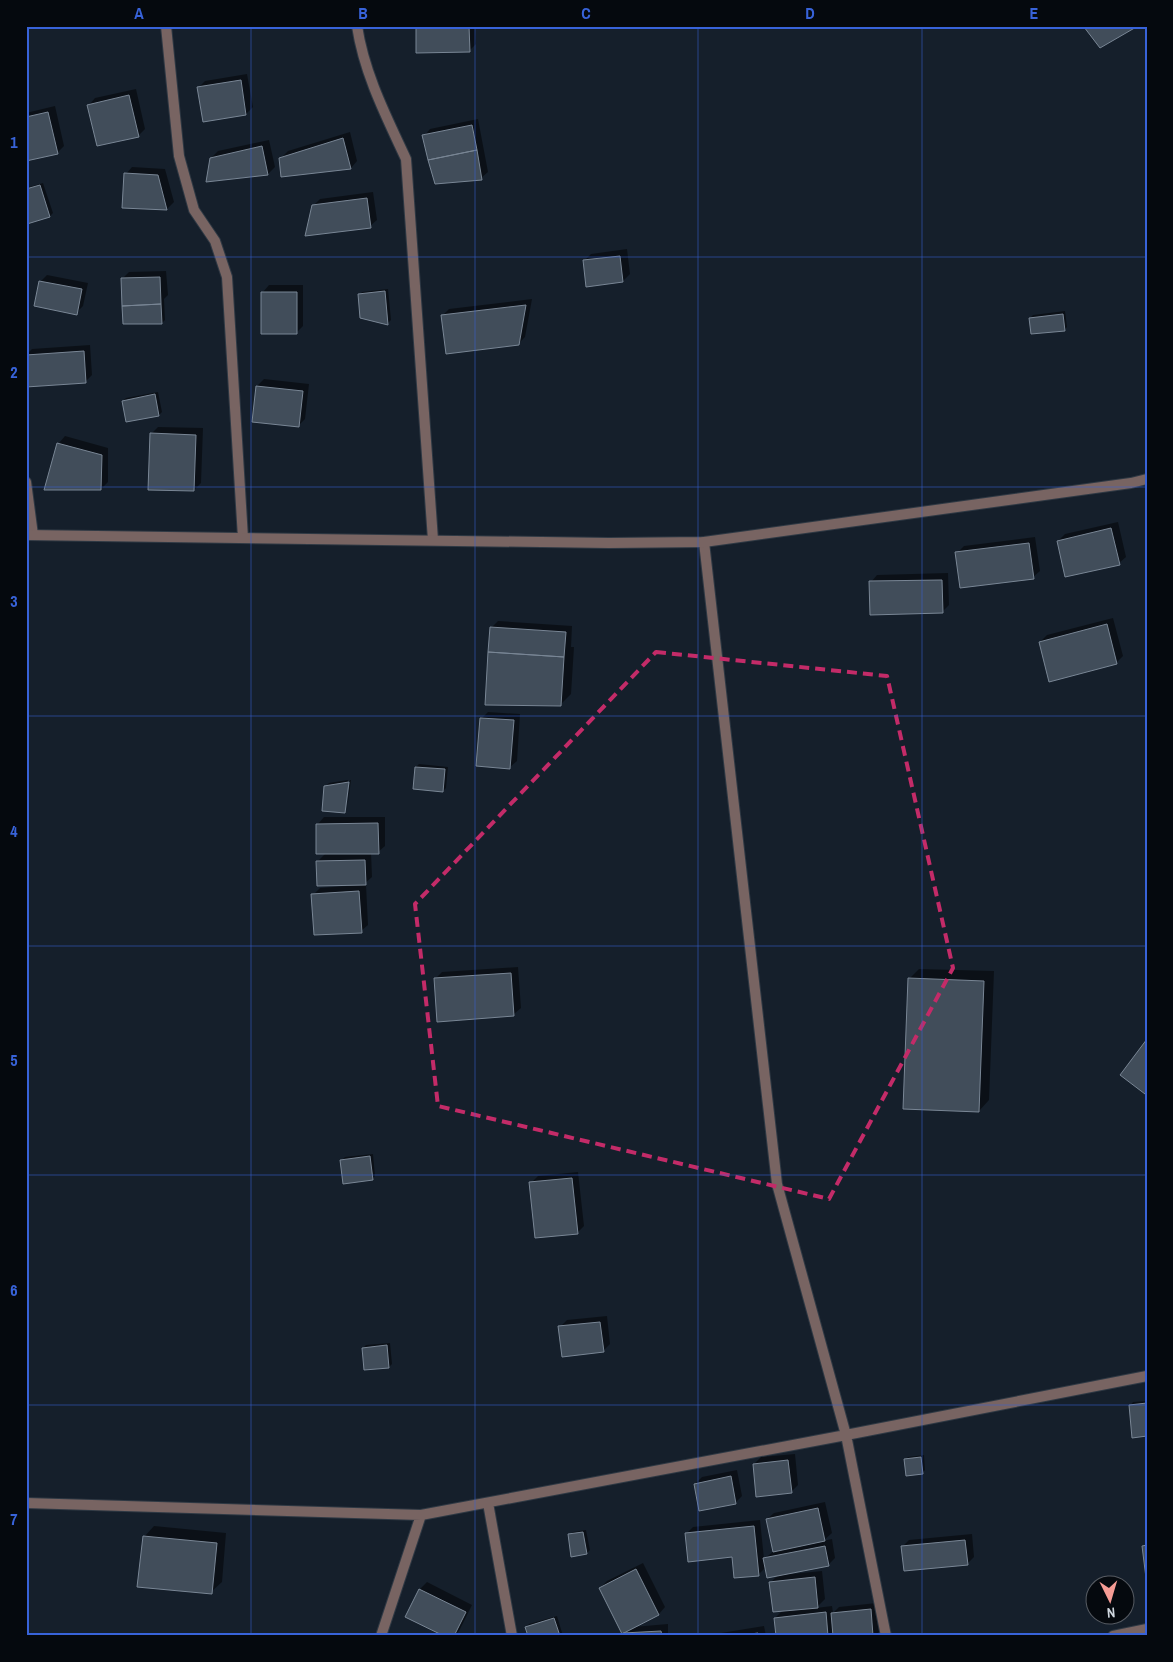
<svg xmlns="http://www.w3.org/2000/svg" width="1173" height="1662" font-family="'Archivo Narrow',sans-serif">
<style>
.shadow{fill:#0007}
.building{fill:#414d5a;stroke:#798695}
.lines{fill:none;stroke-linecap:round;stroke-linejoin:round}
.minor-casing{stroke:#2f3944;stroke-width:12}
.tertiary-casing{stroke:#2f3944;stroke-width:12}
.minor{stroke:#786462;stroke-width:10}
.tertiary{stroke:#786462;stroke-width:10}
.marked{fill:none;stroke:#c32b68;stroke-width:4;stroke-dasharray:10 6;stroke-linejoin:round}
.grid{fill:none;stroke:#3863d9;stroke-width:1;stroke-opacity:0.55}
.neatline{fill:none;stroke:#3863d9;stroke-width:2}
.grid-label{font-size:16px;text-anchor:middle;font-weight:bold;fill:#3863d9}
</style>
<rect width="100%" height="100%" fill="#151f2b"/>
<!-- shadow -->
<path class="shadow" d="M 417,26 L 475,26 L 476,44 L 469,51 Z
M 247,74 L 253,107 L 246,114 L 198,88 L 205,81 Z
M 136,89 L 145,129 L 138,136 L 89,105 L 95,98 Z
M 55,106 L 64,146 L 57,153 L 26,160 L 26,113 Z
M 478,119 L 488,172 L 481,178 L 424,136 L 430,129 Z
M 350,132 L 357,161 L 351,168 L 281,158 L 288,151 Z
M 269,140 L 275,167 L 268,174 L 208,181 L 211,158 L 218,151 Z
M 132,167 L 165,169 L 174,202 L 167,209 L 124,207 L 126,174 Z
M 43,183 L 53,213 L 50,216 L 28,222 L 26,216 L 26,188 Z
M 373,192 L 377,220 L 370,226 L 313,206 L 320,199 Z
M 627,249 L 630,274 L 623,281 L 584,261 L 591,254 Z
M 166,271 L 168,295 L 164,299 L 165,320 L 162,323 L 122,279 L 129,272 Z
M 47,275 L 88,283 L 83,306 L 76,313 L 40,282 Z
M 269,285 L 303,285 L 303,326 L 296,333 L 263,292 Z
M 388,289 L 391,320 L 388,323 L 361,317 L 359,295 L 362,292 Z
M 532,299 L 525,337 L 518,344 L 442,316 L 449,309 Z
M 1065,311 L 1067,327 L 1064,330 L 1030,318 L 1033,315 Z
M 90,345 L 92,375 L 85,382 L 26,377 L 26,355 L 32,349 Z
M 264,379 L 309,384 L 305,419 L 298,426 L 257,386 Z
M 158,392 L 162,412 L 159,415 L 123,401 L 126,398 Z
M 158,427 L 203,428 L 201,483 L 194,490 L 151,434 Z
M 65,436 L 108,448 L 108,482 L 101,489 L 46,489 L 59,443 Z
M 1118,522 L 1126,557 L 1119,563 L 1058,541 L 1065,534 Z
M 1035,537 L 1040,571 L 1033,577 L 957,553 L 964,546 Z
M 948,573 L 949,605 L 942,612 L 871,582 L 877,575 Z
M 1113,618 L 1123,656 L 1116,663 L 1040,642 L 1047,635 Z
M 498,621 L 572,626 L 571,647 L 574,647 L 571,694 L 560,705 L 491,628 Z
M 488,712 L 520,714 L 517,761 L 510,767 L 481,719 Z
M 419,764 L 448,767 L 446,788 L 443,791 L 416,767 Z
M 348,780 L 344,810 L 346,810 L 345,812 L 325,787 L 329,783 Z
M 350,780 L 351,780 L 347,810 Z
M 324,817 L 385,817 L 385,846 L 378,852 L 371,852 L 372,877 L 363,885 L 366,885 L 368,925 L 361,931 L 313,895 L 320,888 L 346,886 L 346,884 L 318,861 L 326,853 L 318,824 Z
M 518,967 L 521,1008 L 514,1014 L 435,979 L 442,972 Z
M 919,969 L 994,971 L 989,1100 L 979,1111 L 909,979 Z
M 373,1154 L 375,1176 L 372,1179 L 342,1160 L 345,1157 Z
M 578,1172 L 584,1226 L 577,1233 L 531,1183 L 538,1176 Z
M 607,1316 L 610,1344 L 603,1351 L 560,1327 L 567,1320 Z
M 390,1343 L 392,1364 L 389,1367 L 363,1348 L 366,1345 Z
M 1147,1401 L 1147,1435 L 1130,1406 L 1133,1402 Z
M 795,1454 L 798,1485 L 791,1492 L 754,1464 L 761,1457 Z
M 924,1455 L 925,1470 L 922,1473 L 905,1460 L 908,1457 Z
M 737,1470 L 742,1496 L 735,1503 L 695,1484 L 702,1477 Z
M 825,1502 L 832,1533 L 823,1541 L 832,1539 L 835,1558 L 829,1564 L 792,1572 L 792,1574 L 822,1571 L 825,1599 L 816,1608 L 832,1606 L 833,1613 L 839,1607 L 877,1603 L 880,1631 L 874,1636 L 777,1636 L 775,1618 L 783,1610 L 771,1582 L 778,1575 L 766,1567 L 758,1575 L 733,1556 L 686,1534 L 693,1527 L 760,1520 L 764,1559 L 774,1551 L 767,1519 L 774,1513 Z
M 154,1526 L 226,1533 L 222,1582 L 211,1592 L 144,1537 Z
M 586,1530 L 590,1550 L 587,1553 L 569,1535 L 573,1532 Z
M 972,1534 L 974,1557 L 967,1564 L 902,1547 L 909,1540 Z
M 643,1563 L 665,1607 L 659,1614 L 633,1627 L 668,1624 L 668,1636 L 625,1636 L 629,1629 L 600,1588 L 607,1581 Z
M 427,1582 L 472,1605 L 459,1631 L 454,1636 L 447,1636 L 406,1616 L 420,1589 Z
M 557,1616 L 563,1636 L 529,1636 L 526,1627 L 529,1624 Z
M 764,1626 L 766,1636 L 717,1636 L 721,1633 Z"/>
<!-- building -->
<path class="building" d="M 416,26 L 469,26 L 470,52 L 416,53 Z
M 1085,26 L 1138,26 L 1100,48 L 1084,27 Z
M 241,80 L 246,115 L 203,122 L 197,87 Z
M 129,95 L 139,137 L 97,146 L 87,105 Z
M 48,112 L 58,154 L 26,161 L 26,117 Z
M 472,125 L 477,150 L 428,160 L 422,135 Z
M 343,138 L 351,169 L 281,177 L 279,158 Z
M 262,146 L 268,175 L 206,182 L 210,158 Z
M 477,150 L 482,180 L 435,184 L 428,160 Z
M 124,173 L 158,175 L 167,210 L 122,208 Z
M 40,185 L 50,217 L 27,224 L 26,189 Z
M 367,198 L 371,228 L 305,236 L 312,205 Z
M 620,256 L 623,282 L 586,287 L 583,260 Z
M 160,277 L 161,304 L 122,306 L 121,278 Z
M 39,281 L 82,289 L 77,315 L 34,306 Z
M 385,291 L 388,325 L 360,318 L 358,294 Z
M 261,292 L 297,292 L 297,334 L 261,334 Z
M 161,304 L 162,324 L 123,324 L 122,306 Z
M 526,305 L 519,345 L 446,354 L 441,315 Z
M 1063,314 L 1065,331 L 1031,334 L 1029,318 Z
M 84,351 L 86,383 L 26,387 L 26,355 Z
M 256,386 L 303,391 L 299,427 L 252,422 Z
M 155,394 L 159,416 L 126,422 L 122,401 Z
M 150,433 L 196,435 L 194,491 L 148,490 Z
M 57,443 L 102,455 L 101,490 L 44,490 Z
M 1111,528 L 1120,565 L 1065,577 L 1057,541 Z
M 1029,543 L 1034,579 L 960,588 L 955,552 Z
M 942,580 L 943,613 L 870,615 L 869,581 Z
M 1107,624 L 1117,664 L 1049,682 L 1039,642 Z
M 490,627 L 566,632 L 564,657 L 488,652 Z
M 488,652 L 564,657 L 561,706 L 485,705 Z
M 480,718 L 514,720 L 510,769 L 476,766 Z
M 415,767 L 445,769 L 443,792 L 413,789 Z
M 349,782 L 345,813 L 322,811 L 324,786 Z
M 378,823 L 379,854 L 316,854 L 316,824 Z
M 365,860 L 366,885 L 317,886 L 316,861 Z
M 359,891 L 362,933 L 314,935 L 311,894 Z
M 511,973 L 514,1016 L 437,1022 L 434,978 Z
M 908,978 L 984,981 L 979,1112 L 903,1109 Z
M 1147,1039 L 1147,1092 L 1145,1094 L 1120,1075 Z
M 370,1156 L 373,1180 L 343,1184 L 340,1160 Z
M 572,1178 L 578,1234 L 535,1238 L 529,1182 Z
M 600,1322 L 604,1352 L 562,1357 L 558,1326 Z
M 387,1345 L 389,1368 L 364,1370 L 362,1348 Z
M 1147,1403 L 1147,1436 L 1132,1438 L 1129,1405 Z
M 921,1457 L 923,1474 L 906,1476 L 904,1459 Z
M 788,1460 L 792,1493 L 756,1497 L 753,1464 Z
M 731,1476 L 736,1504 L 699,1511 L 694,1484 Z
M 818,1508 L 825,1541 L 773,1552 L 766,1519 Z
M 754,1526 L 759,1576 L 734,1578 L 732,1557 L 688,1562 L 685,1533 Z
M 583,1532 L 587,1554 L 571,1557 L 568,1534 Z
M 143,1536 L 217,1543 L 212,1594 L 137,1587 Z
M 965,1540 L 968,1565 L 904,1571 L 901,1546 Z
M 1147,1545 L 1147,1578 L 1146,1578 L 1142,1546 Z
M 825,1546 L 829,1566 L 767,1578 L 763,1558 Z
M 636,1569 L 659,1615 L 622,1634 L 599,1588 Z
M 815,1577 L 818,1608 L 773,1612 L 769,1582 Z
M 419,1589 L 466,1612 L 454,1636 L 444,1636 L 405,1617 Z
M 871,1609 L 873,1636 L 833,1636 L 831,1613 Z
M 826,1612 L 828,1636 L 776,1636 L 774,1618 Z
M 554,1618 L 560,1636 L 528,1636 L 525,1627 Z
M 661,1631 L 662,1636 L 623,1636 L 623,1633 Z
M 758,1633 L 758,1636 L 736,1636 Z"/>
<g class="lines">
<defs>
<path id="minor" d="M 166,26 L 179,156 L 194,210 L 215,241 L 227,277 L 243,538
M 357,26 C 364,73 386,116 406,159 L 433,540
M 26,482 L 33,535
M 704,542 L 777,1184 L 846,1435 L 1147,1376
M 26,1503 L 421,1515 L 846,1435 L 886,1636
M 488,1503 L 512,1636
M 381,1636 L 421,1515
M 1113,1636 L 1147,1629"/>
<path id="tertiary" d="M 26,535 L 609,543 L 704,542 L 1131,483 L 1147,479"/>
</defs>
<!-- minor casing -->
<use href="#minor" class="minor-casing"/>
<!-- tertiary casing -->
<use href="#tertiary" class="tertiary-casing"/>
<!-- minor -->
<use href="#minor" class="minor"/>
<!-- tertiary -->
<use href="#tertiary" class="tertiary"/>
</g>
<!-- marked area -->
<path class="marked" d="M 656,652 L 887,676 L 953,968 L 829,1199 L 438,1106 L 415,904 Z"/>
<!-- grid -->
<path class="grid" d="M 251,26 L 251,1636M 475,26 L 475,1636M 698,26 L 698,1636M 922,26 L 922,1636M 26,257 L 1147,257M 26,487 L 1147,487M 26,716 L 1147,716M 26,946 L 1147,946M 26,1175 L 1147,1175M 26,1405 L 1147,1405"/>
<!-- border -->
<rect width="1173" height="1662" fill="none" stroke="#05090e" stroke-width="55"/>
<!-- north arrow -->
<g transform="translate(1110 1600) rotate(175)"><circle r="24" fill="#05090e" stroke="#565b62"/>
<path d="M0-4L9 19L0 12L-9 19Z" fill="#f59c95"/>
<text y="-8" font-size="14" font-weight="bold" text-anchor="middle" fill="#d0d7df">N</text>
</g>
<rect x="28" y="28" width="1118" height="1606" class="neatline"/>
<g class="grid-label">
<text x="139" y="19">A</text>
<text x="363" y="19">B</text>
<text x="586" y="19">C</text>
<text x="810" y="19">D</text>
<text x="1034" y="19">E</text>
<text x="14" y="148">1</text>
<text x="14" y="378">2</text>
<text x="14" y="607">3</text>
<text x="14" y="837">4</text>
<text x="14" y="1066">5</text>
<text x="14" y="1296">6</text>
<text x="14" y="1525">7</text>
</g>
</svg>
